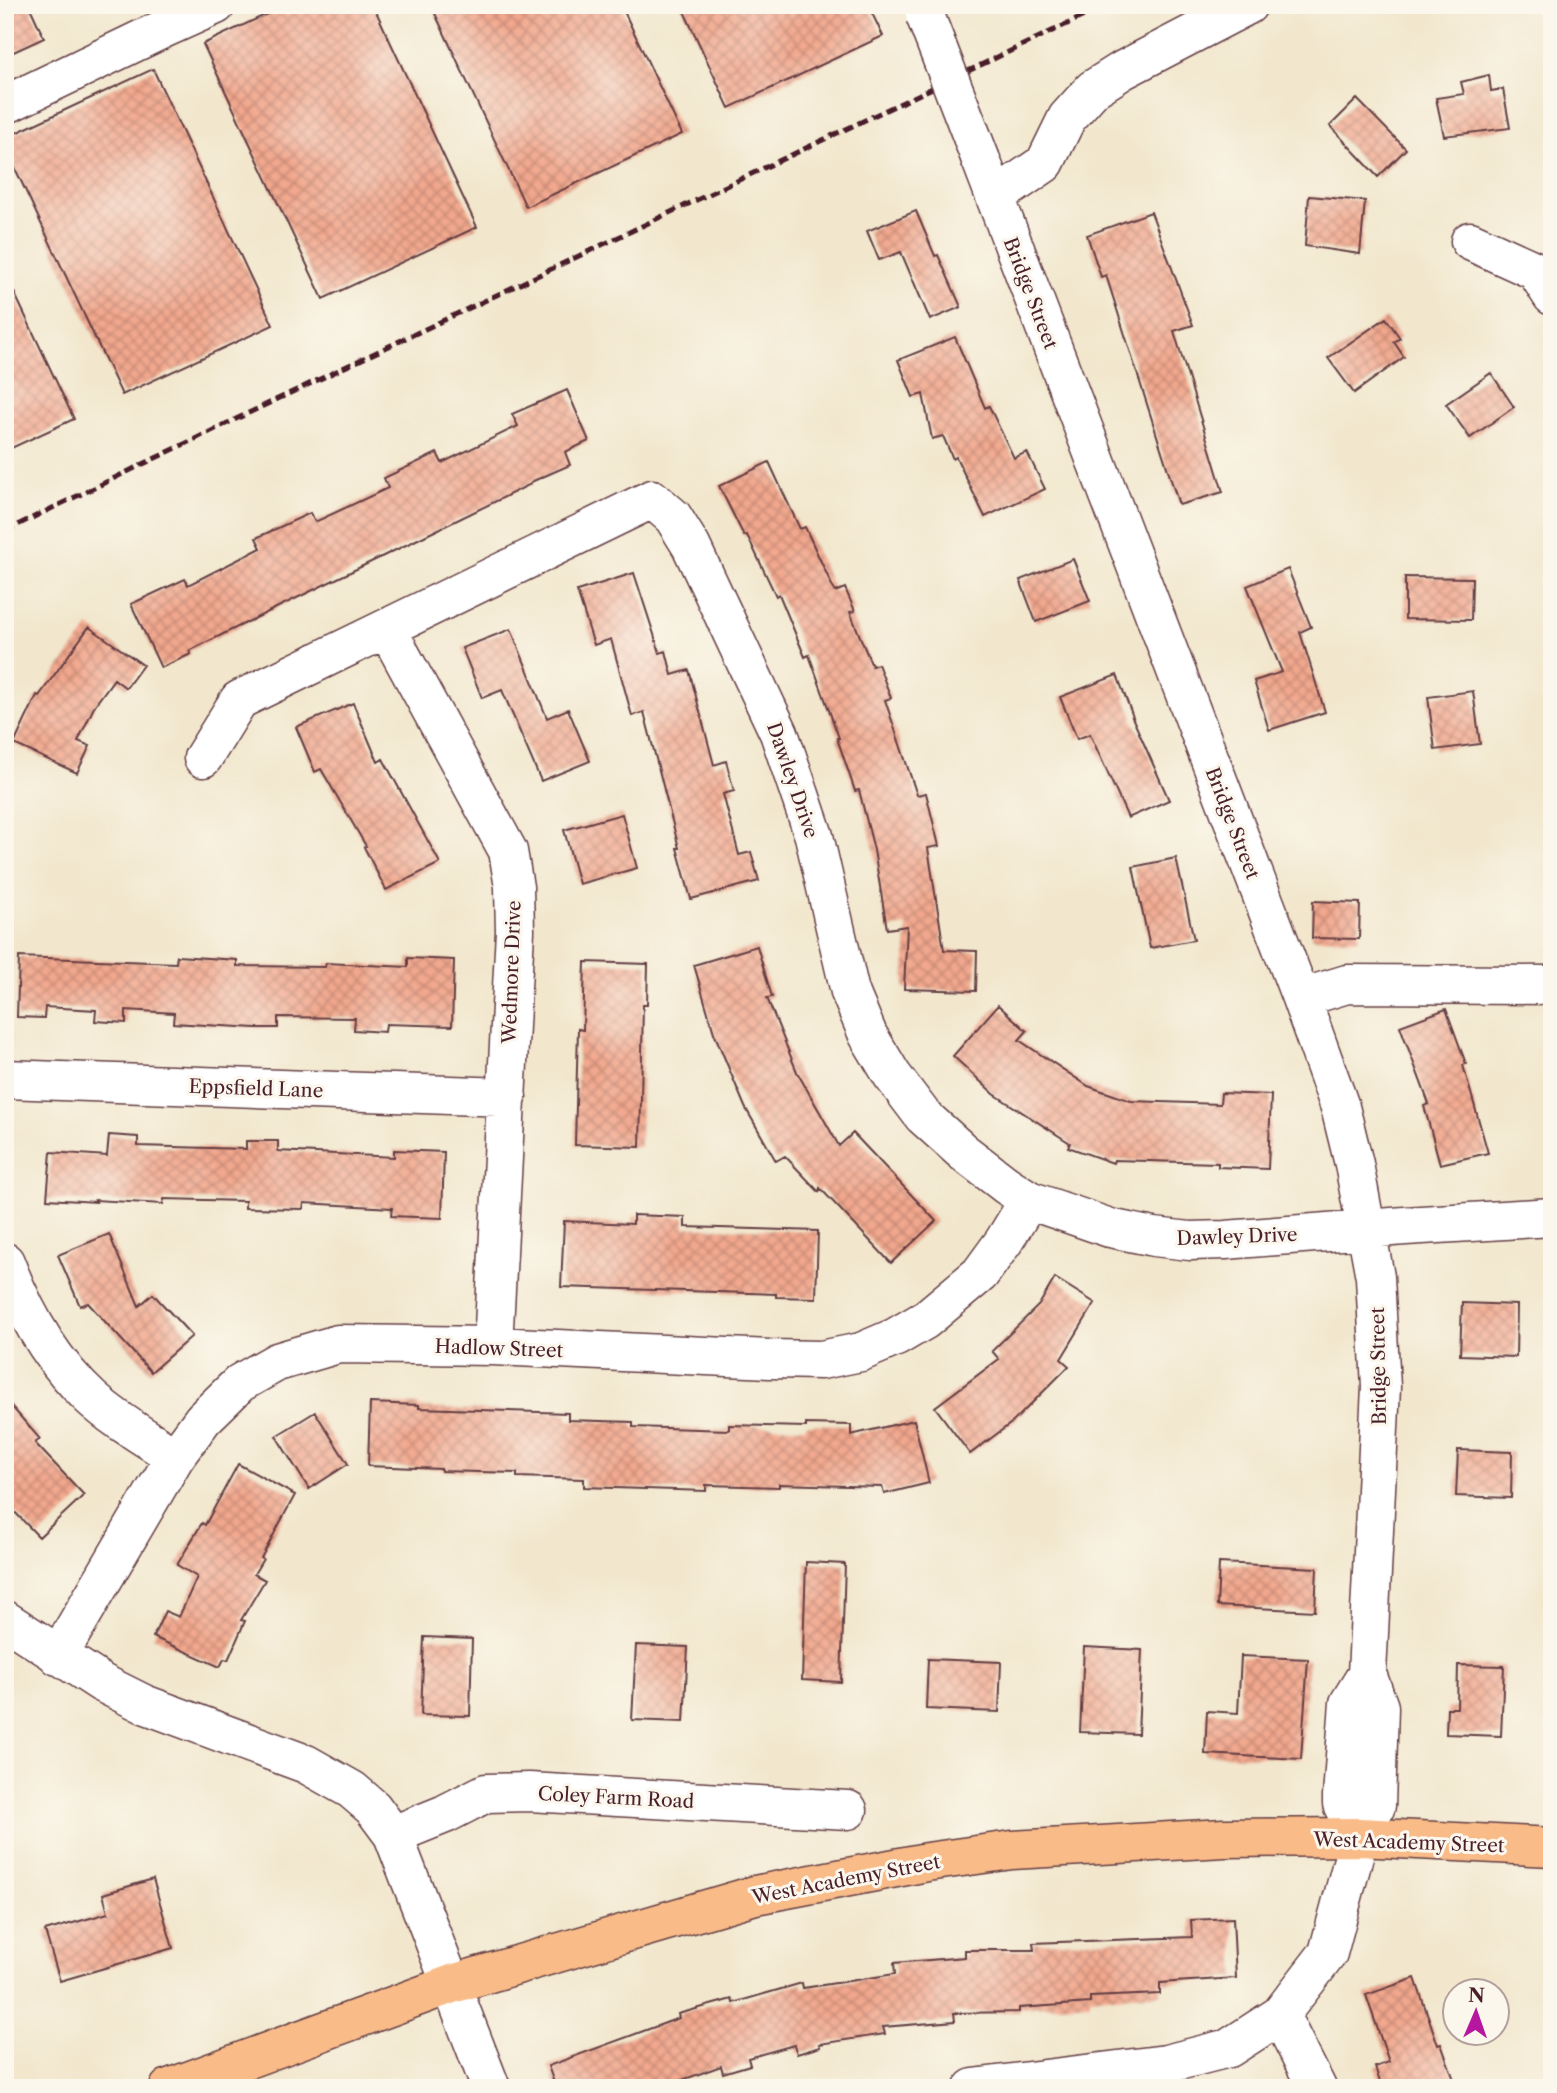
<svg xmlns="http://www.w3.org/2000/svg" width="1557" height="2093" font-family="'Libre Caslon Text',serif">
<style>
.building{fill:url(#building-cross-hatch)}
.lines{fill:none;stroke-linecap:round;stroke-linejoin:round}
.minor-casing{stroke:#633d43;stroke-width:41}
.major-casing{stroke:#633d43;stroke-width:41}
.minor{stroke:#fff;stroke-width:38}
.major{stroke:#f9bc89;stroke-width:38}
.rail{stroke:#4a1f2b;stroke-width:5;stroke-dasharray:10 5;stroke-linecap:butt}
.minor-bridge-casing{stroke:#633d43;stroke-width:41;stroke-linecap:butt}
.minor-bridge{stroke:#fff;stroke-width:38}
.labels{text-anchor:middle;stroke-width:6;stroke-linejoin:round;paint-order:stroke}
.street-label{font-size:19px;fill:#4a1f2b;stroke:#fbf7ec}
</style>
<defs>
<pattern id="building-cross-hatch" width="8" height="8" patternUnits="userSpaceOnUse" patternTransform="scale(1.75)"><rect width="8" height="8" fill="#f2a88e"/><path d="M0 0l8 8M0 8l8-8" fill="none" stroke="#c68874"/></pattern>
</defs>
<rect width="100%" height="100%" fill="#fbf7ec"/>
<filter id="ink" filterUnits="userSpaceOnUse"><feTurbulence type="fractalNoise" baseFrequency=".0143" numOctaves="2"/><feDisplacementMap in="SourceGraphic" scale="14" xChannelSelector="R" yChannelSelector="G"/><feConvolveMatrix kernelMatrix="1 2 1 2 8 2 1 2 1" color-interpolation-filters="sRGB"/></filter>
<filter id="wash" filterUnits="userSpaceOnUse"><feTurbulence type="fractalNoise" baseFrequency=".00686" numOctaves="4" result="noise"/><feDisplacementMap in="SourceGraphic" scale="28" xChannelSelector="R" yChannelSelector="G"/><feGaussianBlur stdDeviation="1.57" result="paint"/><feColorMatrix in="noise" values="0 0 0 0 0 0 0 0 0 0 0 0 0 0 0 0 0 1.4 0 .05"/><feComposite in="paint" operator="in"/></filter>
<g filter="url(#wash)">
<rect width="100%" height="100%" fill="#f2e7cd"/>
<g id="blocks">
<!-- building -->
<path class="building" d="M 5,5 L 29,5 L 44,38 L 5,56 Z
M 286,5 L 373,5 L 477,227 L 323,299 L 203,44 Z
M 431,5 L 621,5 L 682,134 L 526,207 Z
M 681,5 L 868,5 L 883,36 L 729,108 Z
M 153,69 L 273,325 L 122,395 L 5,147 L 5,138 Z
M 1489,75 L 1491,91 L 1503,89 L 1510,128 L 1444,136 L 1436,98 L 1464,94 L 1461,82 Z
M 1357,99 L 1406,149 L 1378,177 L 1330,126 Z
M 1309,196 L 1365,201 L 1360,254 L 1305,246 Z
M 916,211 L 935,256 L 938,255 L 961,307 L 930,320 L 901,252 L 879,260 L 867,231 Z
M 1151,212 L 1193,325 L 1174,331 L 1223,492 L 1179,505 L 1106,275 L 1101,277 L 1087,235 Z
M 5,273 L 74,419 L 5,451 Z
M 1386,318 L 1400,338 L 1394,342 L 1404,357 L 1354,393 L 1328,358 Z
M 955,337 L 985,408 L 989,406 L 1014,458 L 1027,452 L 1045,489 L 985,517 L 956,457 L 953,459 L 943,436 L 932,439 L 923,394 L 913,397 L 898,360 Z
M 1491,373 L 1514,407 L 1470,438 L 1446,404 Z
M 567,390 L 589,441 L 565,452 L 570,465 L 531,482 L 531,484 L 445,526 L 270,611 L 189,651 L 191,654 L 161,668 L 131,604 L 185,579 L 188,585 L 261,548 L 256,538 L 310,513 L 315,522 L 388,488 L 384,478 L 437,453 L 442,463 L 518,426 L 512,414 Z
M 769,462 L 800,529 L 805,527 L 835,592 L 845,588 L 855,611 L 850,612 L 872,666 L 878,664 L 891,698 L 885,700 L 917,795 L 926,793 L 939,846 L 928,848 L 944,950 L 977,951 L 976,991 L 904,989 L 907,926 L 887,929 L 874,850 L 859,790 L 855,791 L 837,738 L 839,738 L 809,655 L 805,657 L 779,594 L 776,596 L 747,535 L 744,536 L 719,486 Z
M 1073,559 L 1090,601 L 1036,622 L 1020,580 Z
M 1288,569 L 1311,627 L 1300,632 L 1325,712 L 1269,730 L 1254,681 L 1282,672 L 1247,586 Z
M 634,573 L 660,653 L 666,651 L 672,675 L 689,670 L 714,765 L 726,761 L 734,791 L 723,794 L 739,855 L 751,852 L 759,881 L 691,899 L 677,848 L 679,848 L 644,712 L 632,716 L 611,639 L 594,645 L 577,591 Z
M 1405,577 L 1472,578 L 1471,620 L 1405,619 Z
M 89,627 L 143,665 L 126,688 L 114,679 L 95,705 L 78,741 L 90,746 L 77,773 L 14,744 L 37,695 L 39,696 Z
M 511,629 L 547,718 L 568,709 L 590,761 L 541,781 L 502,690 L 482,698 L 462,648 Z
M 1117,675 L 1133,717 L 1132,717 L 1169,800 L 1128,818 L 1090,734 L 1077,739 L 1060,697 Z
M 1473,691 L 1480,744 L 1435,750 L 1428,697 Z
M 353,703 L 378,762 L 383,759 L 440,863 L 386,890 L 364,847 L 366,846 L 321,769 L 315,772 L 296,727 Z
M 622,814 L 637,868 L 579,884 L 564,830 Z
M 1176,858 L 1194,940 L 1150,948 L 1133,867 Z
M 1313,901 L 1360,903 L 1359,939 L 1312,938 Z
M 757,946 L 772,997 L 767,998 L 797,1072 L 839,1146 L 853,1133 L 936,1221 L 891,1263 L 820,1188 L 819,1192 L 785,1156 L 776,1161 L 745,1107 L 714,1033 L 694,965 Z
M 177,956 L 237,960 L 237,966 L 325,967 L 326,963 L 408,967 L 408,958 L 454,960 L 452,1026 L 386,1024 L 385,1032 L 354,1030 L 355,1018 L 278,1017 L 278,1028 L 256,1028 L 173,1023 L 174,1013 L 126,1010 L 126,1023 L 95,1021 L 96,1010 L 45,1007 L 44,1018 L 17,1017 L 19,957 L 176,963 Z
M 585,962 L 648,964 L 647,1005 L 643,1005 L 640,1147 L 575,1145 L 578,1029 L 583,1030 Z
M 998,1005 L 1027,1031 L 1019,1040 L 1088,1086 L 1131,1101 L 1220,1104 L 1221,1093 L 1271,1095 L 1268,1169 L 1218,1167 L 1218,1163 L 1114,1160 L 1113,1163 L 1068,1147 L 1070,1143 L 994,1094 L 953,1056 Z
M 1446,1009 L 1466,1064 L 1463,1065 L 1488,1153 L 1440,1164 L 1424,1106 L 1429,1104 L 1400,1026 Z
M 109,1135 L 138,1137 L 138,1146 L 246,1149 L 246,1141 L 278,1141 L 278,1151 L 394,1157 L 394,1150 L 444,1152 L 442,1218 L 391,1216 L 392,1208 L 304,1203 L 303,1209 L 245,1208 L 245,1201 L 164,1199 L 163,1204 L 95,1200 L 96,1202 L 47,1199 L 51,1152 L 107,1156 Z
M 633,1215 L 685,1217 L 685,1227 L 818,1231 L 816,1298 L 776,1297 L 776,1294 L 561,1287 L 564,1221 L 633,1224 Z
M 109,1234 L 139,1306 L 153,1294 L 192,1336 L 151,1372 L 88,1303 L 80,1306 L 58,1255 Z
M 1055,1278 L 1095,1303 L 1061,1359 L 1069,1366 L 1014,1421 L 970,1454 L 935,1407 L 999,1359 L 992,1351 L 1039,1305 Z
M 1462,1303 L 1517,1305 L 1516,1357 L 1460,1355 Z
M 5,1399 L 40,1439 L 35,1443 L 84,1495 L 39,1537 L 5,1502 Z
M 370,1403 L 419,1405 L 419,1408 L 568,1413 L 568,1420 L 633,1422 L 633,1427 L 729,1430 L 729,1425 L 806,1427 L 806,1424 L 851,1425 L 851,1435 L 914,1420 L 929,1483 L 884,1494 L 882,1487 L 779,1484 L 779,1487 L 706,1485 L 706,1491 L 584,1487 L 584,1479 L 517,1477 L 517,1473 L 441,1471 L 441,1469 L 368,1466 Z
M 315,1412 L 348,1464 L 309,1489 L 276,1436 Z
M 1458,1450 L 1512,1452 L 1511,1498 L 1456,1496 Z
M 238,1464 L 295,1495 L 261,1558 L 263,1559 L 254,1574 L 265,1580 L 241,1620 L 245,1621 L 228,1660 L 224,1659 L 220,1667 L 153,1637 L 165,1611 L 179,1617 L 197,1577 L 177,1565 L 202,1523 L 205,1525 Z
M 806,1562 L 845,1564 L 841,1682 L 802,1680 Z
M 1219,1563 L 1317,1568 L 1315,1611 L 1217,1606 Z
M 424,1637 L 472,1639 L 470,1716 L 421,1715 Z
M 636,1645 L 688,1647 L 684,1722 L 632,1720 Z
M 1084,1647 L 1142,1650 L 1138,1734 L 1080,1732 Z
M 1241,1656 L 1308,1659 L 1301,1759 L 1205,1754 L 1207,1711 L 1238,1713 Z
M 928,1659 L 1001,1662 L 999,1712 L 926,1709 Z
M 1458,1665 L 1504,1666 L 1501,1736 L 1446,1734 L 1447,1708 L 1457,1708 Z
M 153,1879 L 173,1948 L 60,1981 L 45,1931 L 108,1913 L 103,1894 Z
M 1233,1918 L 1236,1978 L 1160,1983 L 1160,1994 L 1090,1997 L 1090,2003 L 1019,2008 L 1019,2012 L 954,2013 L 955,2021 L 883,2027 L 885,2034 L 819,2044 L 820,2047 L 797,2054 L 794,2045 L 748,2058 L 750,2065 L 723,2073 L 721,2066 L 660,2088 L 556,2088 L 548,2066 L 679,2018 L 678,2014 L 732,1999 L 733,2003 L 802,1983 L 803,1988 L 895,1974 L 894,1963 L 965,1957 L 965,1950 L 1034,1950 L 1033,1943 L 1192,1937 L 1191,1920 Z
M 1415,1978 L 1438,2045 L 1441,2044 L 1457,2088 L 1382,2088 L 1375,2067 L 1389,2062 L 1366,1995 Z"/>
</g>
</g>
<g filter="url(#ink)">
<use href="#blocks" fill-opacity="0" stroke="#633d43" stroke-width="2"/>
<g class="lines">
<defs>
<path id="minor" d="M 5,105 L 165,28 L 216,5
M 994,194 L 1013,185 L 1045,163 L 1067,118 L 1093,89 L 1123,70 L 1248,5
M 1470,241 L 1536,271 L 1552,296
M 387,629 L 508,851 L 514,887 L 515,931 L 493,1346
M 203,758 L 239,700 L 652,499 L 673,517 L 691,546 L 779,733 L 814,836 L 850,992 L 868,1035 L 892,1075 L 923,1116 L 963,1152 L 1006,1185 L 1029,1200 L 1110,1228 L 1154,1237 L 1190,1241 L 1225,1240 L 1405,1226 L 1552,1217
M 1301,998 L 1347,984 L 1552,985
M 5,1079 L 507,1097
M 5,1262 C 24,1312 51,1361 91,1398 C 116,1421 147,1438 175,1457
M 5,1620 L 102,1683 L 144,1704 L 306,1764 L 352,1790 L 373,1808 L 393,1835 L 491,2088
M 58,1656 L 175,1457 L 203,1419 L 240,1383 L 277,1362 L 338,1344 L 493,1346 L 770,1359 L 821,1360 L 861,1352 L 896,1337 L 925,1320 L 980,1274 L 1004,1241 L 1029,1200
M 393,1835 L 445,1814 L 486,1793 L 529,1792 L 848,1810
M 1359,1837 L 1342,1804 L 1342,1796 L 1349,1703 L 1367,1674
M 1280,2015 L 1317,2088
M 973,2088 L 1166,2064 L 1229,2048 L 1280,2015 L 1328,1953 L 1359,1837 L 1376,1806 L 1379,1707 L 1367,1674 L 1381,1387 L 1375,1277 L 1354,1164 L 1340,1107 L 1301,998 L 981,160"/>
<path id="major" d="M 169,2088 L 452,1984 L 755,1895 L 927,1862 L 1012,1850 L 1224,1838 L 1359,1837 L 1552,1847"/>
</defs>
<!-- minor casing -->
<use href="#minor" class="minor-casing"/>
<!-- major casing -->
<use href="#major" class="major-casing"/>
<!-- minor -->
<use href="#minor" class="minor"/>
<!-- major -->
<use href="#major" class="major"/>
<!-- rail -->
<path class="rail" d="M 5,531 L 263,406 L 1107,5"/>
<defs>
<path id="minor-bridge" d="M 925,15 L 981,160"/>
</defs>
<!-- minor-bridge casing -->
<use href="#minor-bridge" class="minor-bridge-casing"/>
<!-- minor-bridge -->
<use href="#minor-bridge" class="minor-bridge"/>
</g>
</g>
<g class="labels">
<!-- street labels -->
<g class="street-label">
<text transform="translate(1031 293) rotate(69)" y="7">Bridge Street</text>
<text transform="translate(793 780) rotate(71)" y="7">Dawley Drive</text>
<text transform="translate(1233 823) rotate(69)" y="7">Bridge Street</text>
<text transform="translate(511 972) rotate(-88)" y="7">Wedmore Drive</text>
<text transform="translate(256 1088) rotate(2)" y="7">Eppsfield Lane</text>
<text transform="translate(1237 1236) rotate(-2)" y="7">Dawley Drive</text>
<text transform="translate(499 1348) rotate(2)" y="7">Hadlow Street</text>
<text transform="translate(1378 1366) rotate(-91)" y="7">Bridge Street</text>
<text transform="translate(616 1797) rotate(3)" y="7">Coley Farm Road</text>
<text transform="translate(1409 1842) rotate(2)" y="7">West Academy Street</text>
<text transform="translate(846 1879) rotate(-11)" y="7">West Academy Street</text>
</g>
</g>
<!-- margin -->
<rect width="1557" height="2093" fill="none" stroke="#fbf7ec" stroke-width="28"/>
<!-- north arrow -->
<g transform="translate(1476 2012) rotate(2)"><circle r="33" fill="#fbf7ec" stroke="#b4a19f" stroke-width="2"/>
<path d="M0-5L12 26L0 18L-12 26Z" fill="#b5179e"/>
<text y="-10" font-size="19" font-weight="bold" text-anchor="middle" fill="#4a1f2b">N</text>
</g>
</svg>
